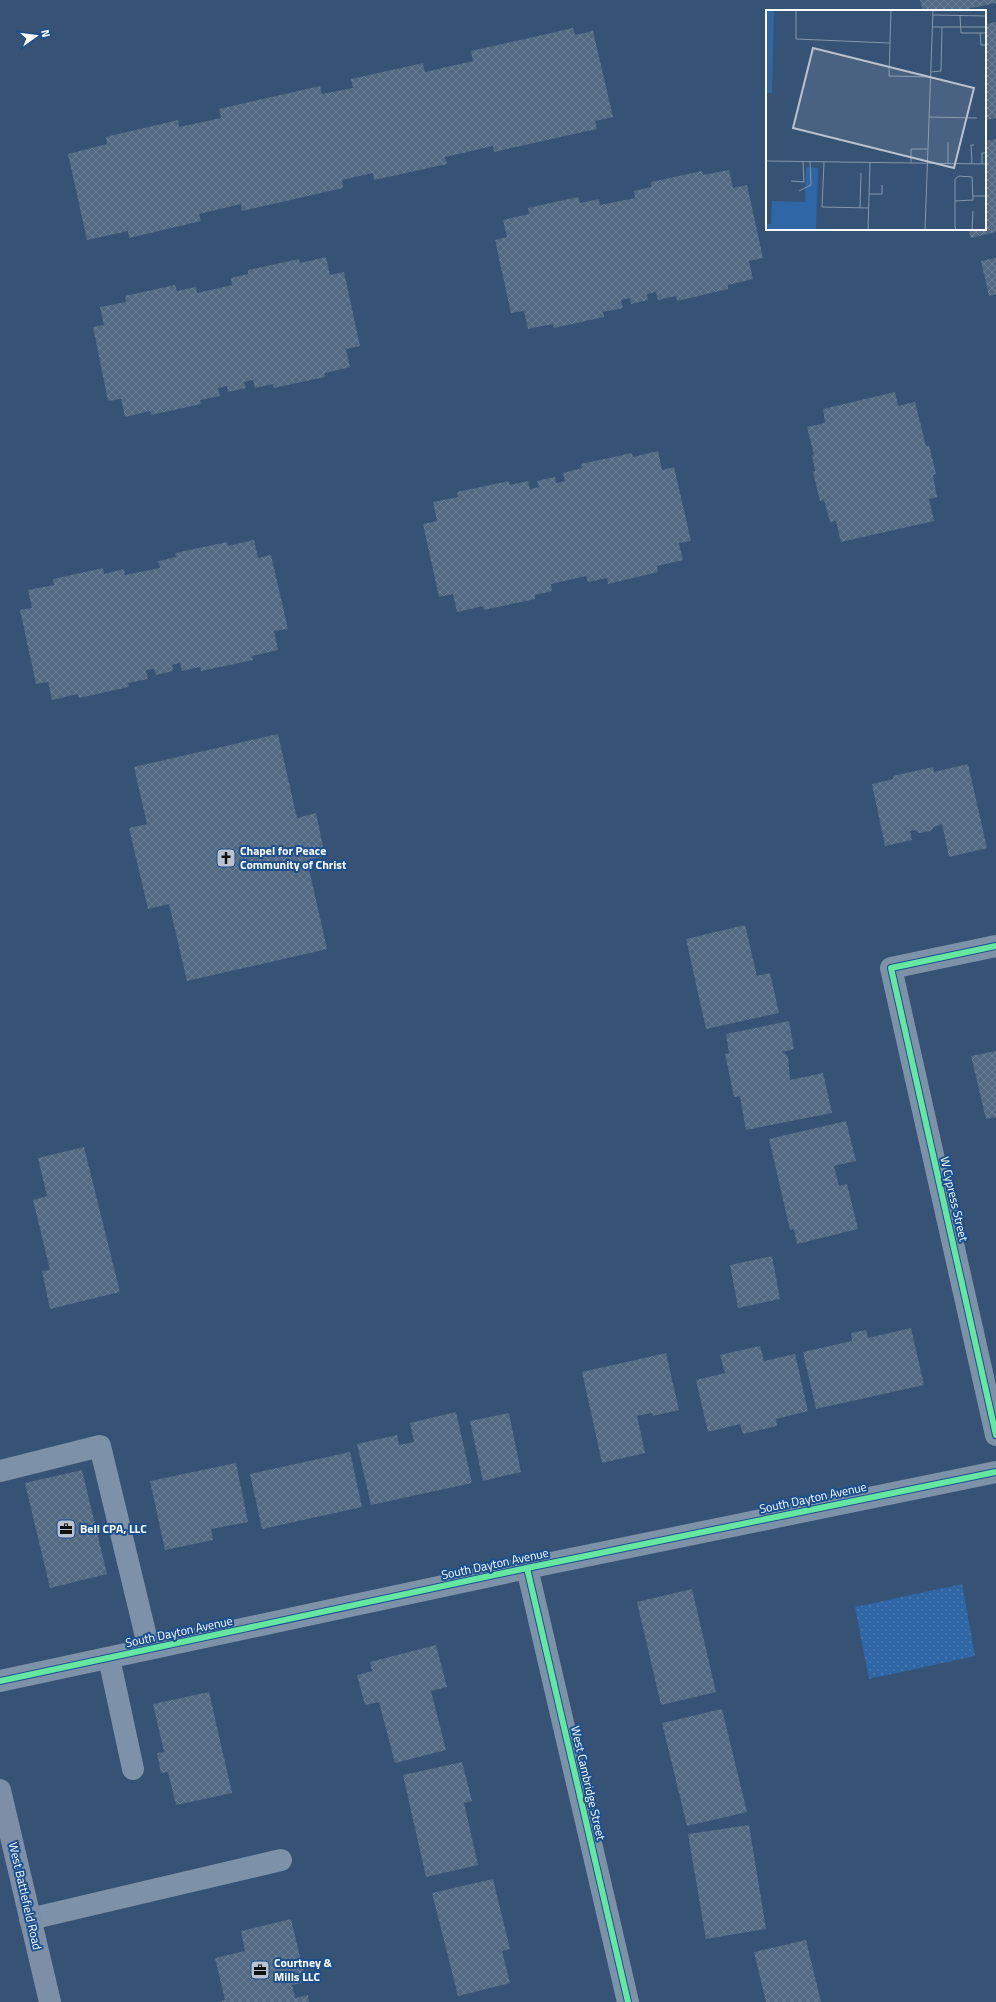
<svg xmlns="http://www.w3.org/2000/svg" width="996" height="2002" font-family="'Titillium Web',sans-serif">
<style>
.park{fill:url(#park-dots)}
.building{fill:url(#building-cross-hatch)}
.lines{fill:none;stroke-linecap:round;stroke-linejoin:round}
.minor{stroke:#7d92a8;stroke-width:22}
.major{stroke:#7d8ea7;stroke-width:22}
.cycleway-casing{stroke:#1b4f8f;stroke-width:8}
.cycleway{stroke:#66e7a1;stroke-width:6}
.labels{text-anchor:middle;stroke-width:4;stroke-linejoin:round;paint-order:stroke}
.poi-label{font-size:12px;font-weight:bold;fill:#fff;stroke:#1b4f8f;text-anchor:start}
.street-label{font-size:12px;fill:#fff;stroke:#1b4f8f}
.inset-road{fill:none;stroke:#8697ac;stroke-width:1}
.view{fill:#b9c2ce;fill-opacity:0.15;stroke:#b9c2ce;stroke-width:2}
.inset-edge{fill:none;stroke:#fff;stroke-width:2}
</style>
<defs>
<pattern id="park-dots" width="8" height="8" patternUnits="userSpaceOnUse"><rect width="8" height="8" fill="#2f66a5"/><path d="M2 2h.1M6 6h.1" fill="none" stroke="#4e7db2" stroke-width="1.8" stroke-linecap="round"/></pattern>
<pattern id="building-cross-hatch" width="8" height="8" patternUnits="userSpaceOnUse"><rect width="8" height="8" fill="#526984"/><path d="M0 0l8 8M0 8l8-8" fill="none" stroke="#6c8096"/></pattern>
</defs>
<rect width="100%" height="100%" fill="#365274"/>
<!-- park -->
<path class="park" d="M 962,1584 L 975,1656 L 869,1679 L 855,1607 Z"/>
<!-- building -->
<path class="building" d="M 920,0 L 996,0 L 996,3 L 958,11 L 923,11 Z
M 996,22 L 996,118 L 985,120 L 985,24 Z
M 573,28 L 575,35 L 593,31 L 613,117 L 595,121 L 597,129 L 494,152 L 493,146 L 445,157 L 447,164 L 374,180 L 373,173 L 342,180 L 343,188 L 242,211 L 241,204 L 199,214 L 201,221 L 129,238 L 128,231 L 87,240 L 68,154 L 107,144 L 106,137 L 178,120 L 179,127 L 221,118 L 219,109 L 320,86 L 322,94 L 353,88 L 351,79 L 423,63 L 425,72 L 473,61 L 471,51 Z
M 996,139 L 996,232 L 971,238 L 968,229 L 985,229 L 985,141 Z
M 729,170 L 733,188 L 747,185 L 763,258 L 749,261 L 753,279 L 728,285 L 728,289 L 677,301 L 676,296 L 658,300 L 656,292 L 647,294 L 648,300 L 631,304 L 630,298 L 621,300 L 623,308 L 603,312 L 604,317 L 554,328 L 553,324 L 528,329 L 524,311 L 511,313 L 495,240 L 507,237 L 503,220 L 529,214 L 528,208 L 578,197 L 580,203 L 599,199 L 600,205 L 635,198 L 634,191 L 651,187 L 651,182 L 702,171 L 703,175 Z
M 326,257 L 330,275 L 344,272 L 360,346 L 346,349 L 350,367 L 325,373 L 325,377 L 274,388 L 273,384 L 255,388 L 253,380 L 244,382 L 246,388 L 228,392 L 227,386 L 218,388 L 220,396 L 200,400 L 201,404 L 151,415 L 150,411 L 125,417 L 121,399 L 108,401 L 93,327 L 104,325 L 100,307 L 126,302 L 125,296 L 175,285 L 177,291 L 196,287 L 197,293 L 232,285 L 231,278 L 248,274 L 248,270 L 299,259 L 300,263 Z
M 996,258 L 996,294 L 989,296 L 981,261 Z
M 895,392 L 898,406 L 915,402 L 926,446 L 929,445 L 936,474 L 933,475 L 937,497 L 929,499 L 934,521 L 841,542 L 836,521 L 830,522 L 824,500 L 820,501 L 813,472 L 815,471 L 812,455 L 814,455 L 807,427 L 825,423 L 823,409 Z
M 658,451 L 662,470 L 674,467 L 691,541 L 679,543 L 683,560 L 657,566 L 658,572 L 608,584 L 607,578 L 588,582 L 586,576 L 551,584 L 552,591 L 535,595 L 535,599 L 484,610 L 483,606 L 457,612 L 453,594 L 439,597 L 423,524 L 437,521 L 433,502 L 458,497 L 457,492 L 509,481 L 510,485 L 528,481 L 530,489 L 539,487 L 537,481 L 555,477 L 556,483 L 565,481 L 563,473 L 582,468 L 581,464 L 632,453 L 633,457 Z
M 254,540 L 258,558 L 271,555 L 288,629 L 274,631 L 278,650 L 252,656 L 253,660 L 201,671 L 200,667 L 182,671 L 180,663 L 172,665 L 173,671 L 156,675 L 154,669 L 146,670 L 148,679 L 128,683 L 129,687 L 79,698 L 78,694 L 52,700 L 48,682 L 36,684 L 20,610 L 32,608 L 28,590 L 54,585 L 53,579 L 103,568 L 104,574 L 124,569 L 125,575 L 160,568 L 158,561 L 176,557 L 175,553 L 227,542 L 228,546 Z
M 278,734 L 297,818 L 316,813 L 325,856 L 307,860 L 327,949 L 187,981 L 169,904 L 148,909 L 129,828 L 147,824 L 134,767 Z
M 968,764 L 987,848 L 949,857 L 942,824 L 934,827 L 931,831 L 919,833 L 915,830 L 910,831 L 912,840 L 885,846 L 872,784 L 893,779 L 893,776 L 933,767 L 934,772 Z
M 745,925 L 757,976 L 770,973 L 779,1013 L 706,1029 L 686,939 Z
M 789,1021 L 794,1049 L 782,1052 L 788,1056 L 790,1080 L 823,1073 L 832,1113 L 746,1130 L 740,1096 L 734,1097 L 725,1054 L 729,1053 L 726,1034 Z
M 996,1051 L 996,1117 L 986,1119 L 971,1056 Z
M 846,1121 L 856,1161 L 834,1166 L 839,1186 L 847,1184 L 858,1229 L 797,1244 L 794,1229 L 790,1230 L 769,1139 Z
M 84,1147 L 120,1292 L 50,1309 L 42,1271 L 50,1270 L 33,1200 L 47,1196 L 38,1158 Z
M 772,1256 L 780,1299 L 738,1308 L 730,1265 Z
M 911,1328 L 924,1385 L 816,1409 L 803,1352 L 852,1341 L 851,1333 L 866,1330 L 868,1338 Z
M 760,1346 L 764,1361 L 795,1354 L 808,1411 L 776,1419 L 777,1426 L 743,1434 L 740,1424 L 708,1432 L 696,1380 L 725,1373 L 720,1355 Z
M 666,1353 L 679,1410 L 653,1416 L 652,1413 L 637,1416 L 645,1453 L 602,1463 L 582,1372 Z
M 456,1412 L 472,1483 L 371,1505 L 357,1444 L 397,1435 L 399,1445 L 414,1442 L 410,1423 Z
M 509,1413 L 521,1472 L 483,1481 L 470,1421 Z
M 350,1452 L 362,1507 L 262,1529 L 250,1474 Z
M 236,1463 L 248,1522 L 211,1529 L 213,1540 L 165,1550 L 150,1481 Z
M 82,1470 L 107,1574 L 50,1588 L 25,1483 Z
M 692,1589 L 716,1692 L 661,1705 L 637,1602 Z
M 436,1645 L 447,1687 L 431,1691 L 446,1750 L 395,1763 L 379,1702 L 365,1705 L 357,1675 L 372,1671 L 370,1662 Z
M 209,1692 L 232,1793 L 176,1805 L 168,1772 L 161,1773 L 157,1753 L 164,1752 L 153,1704 Z
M 722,1709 L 747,1812 L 687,1826 L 662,1723 Z
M 462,1762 L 472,1801 L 464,1803 L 478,1865 L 426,1877 L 403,1775 Z
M 749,1825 L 766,1929 L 706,1939 L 688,1834 Z
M 493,1879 L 510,1949 L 502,1951 L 510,1983 L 458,1996 L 432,1893 Z
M 291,1919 L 306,1982 L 292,1985 L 295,1998 L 308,1995 L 309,2002 L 218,2002 L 225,2000 L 215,1958 L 245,1951 L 241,1931 Z
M 806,1940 L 821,2002 L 766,2002 L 754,1952 Z"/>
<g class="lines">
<!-- minor -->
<path class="minor" d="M 996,946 L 891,968 L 996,1435
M 0,1471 L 100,1446 L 149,1649
M 527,1568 L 628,2002
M 109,1658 L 133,1769
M 0,1681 L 527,1568 L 996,1472
M 30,1919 L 281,1860"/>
<!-- major -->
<path class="major" d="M 0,1790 L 50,2002"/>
<defs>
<path id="cycleway" d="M 996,946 L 891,968 L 996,1435
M 527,1568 L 628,2002
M 0,1681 L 527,1568 L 996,1472"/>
</defs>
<!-- cycleway casing -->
<use href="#cycleway" class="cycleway-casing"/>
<!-- cycleway -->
<use href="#cycleway" class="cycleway"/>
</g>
<!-- icons -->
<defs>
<symbol id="church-square" viewBox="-11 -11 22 22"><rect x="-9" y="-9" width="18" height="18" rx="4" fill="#b9c2ce" stroke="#1b4f8f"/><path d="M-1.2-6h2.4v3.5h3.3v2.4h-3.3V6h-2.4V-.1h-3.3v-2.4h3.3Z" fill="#111"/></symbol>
<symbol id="office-square" viewBox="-11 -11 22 22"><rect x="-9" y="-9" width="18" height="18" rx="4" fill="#b9c2ce" stroke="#1b4f8f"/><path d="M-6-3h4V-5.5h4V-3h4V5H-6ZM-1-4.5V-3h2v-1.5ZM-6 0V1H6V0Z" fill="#111"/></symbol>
</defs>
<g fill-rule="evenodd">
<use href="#church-square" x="215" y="847" width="22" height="22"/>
<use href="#office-square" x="55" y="1518" width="22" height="22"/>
<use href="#office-square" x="249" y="1959" width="22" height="22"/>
</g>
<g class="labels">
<!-- poi labels -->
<g class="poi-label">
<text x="240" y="855">Chapel for Peace<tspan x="240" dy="14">Community of Christ</tspan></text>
<text x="80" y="1533">Bell CPA, LLC</text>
<text x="274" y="1967">Courtney &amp;<tspan x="274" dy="14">Mills LLC</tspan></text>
</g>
<!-- street labels -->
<g class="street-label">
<text transform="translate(954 1199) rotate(77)" y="4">W Cypress Street</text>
<text transform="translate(813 1498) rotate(-12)" y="4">South Dayton Avenue</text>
<text transform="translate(495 1564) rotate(-12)" y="4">South Dayton Avenue</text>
<text transform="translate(179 1632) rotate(-12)" y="4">South Dayton Avenue</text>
<text transform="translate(588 1783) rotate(77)" y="4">West Cambridge Street</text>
<text transform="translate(25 1896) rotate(77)" y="4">West Battlefield Road</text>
</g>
</g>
<!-- overview -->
<g transform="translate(766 10)">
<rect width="220" height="220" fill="#365274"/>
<path d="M 0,0 L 8,0 L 6,83 L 0,83 Z" fill="#2f66a5"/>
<path d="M 40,157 L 52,158 L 50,220 L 0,220 L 0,214 L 5,214 L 6,191 L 39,192 Z" fill="#2f66a5"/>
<path class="inset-road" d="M 30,0 L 30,29 L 124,33M 125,0 L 123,66 L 165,67M 167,5 L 220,6M 194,6 L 195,23 L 220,23M 176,17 L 220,17M 214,23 L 215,35 L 220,35M 165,62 L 175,61 L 176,17 L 166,17M 163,107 L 211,108M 0,151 L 220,154M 58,152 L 56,197 L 103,198M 145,153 L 145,139 L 162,139M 182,154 L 182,132M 206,154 L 205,135 L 208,135M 216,154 L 216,143 L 220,143M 25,171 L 38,172 L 37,152M 33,181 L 45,175 L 44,152M 103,184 L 116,184 L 116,175M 207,186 L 220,186M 189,191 L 207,190 L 206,167 L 193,166 L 189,169 L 189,217 L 190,220M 94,198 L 95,163M 102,220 L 104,153M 159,220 L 167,0M 206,220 L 207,201"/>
<path class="view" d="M 47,38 L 208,78 L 188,158 L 27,118 Z"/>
<rect width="220" height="220" class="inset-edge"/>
</g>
<!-- north arrow -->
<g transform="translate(36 36) rotate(76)" stroke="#1b4f8f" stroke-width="3" paint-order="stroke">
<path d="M0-3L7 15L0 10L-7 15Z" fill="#ffffff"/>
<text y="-6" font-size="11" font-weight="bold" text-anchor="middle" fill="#ffffff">N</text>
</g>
</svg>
